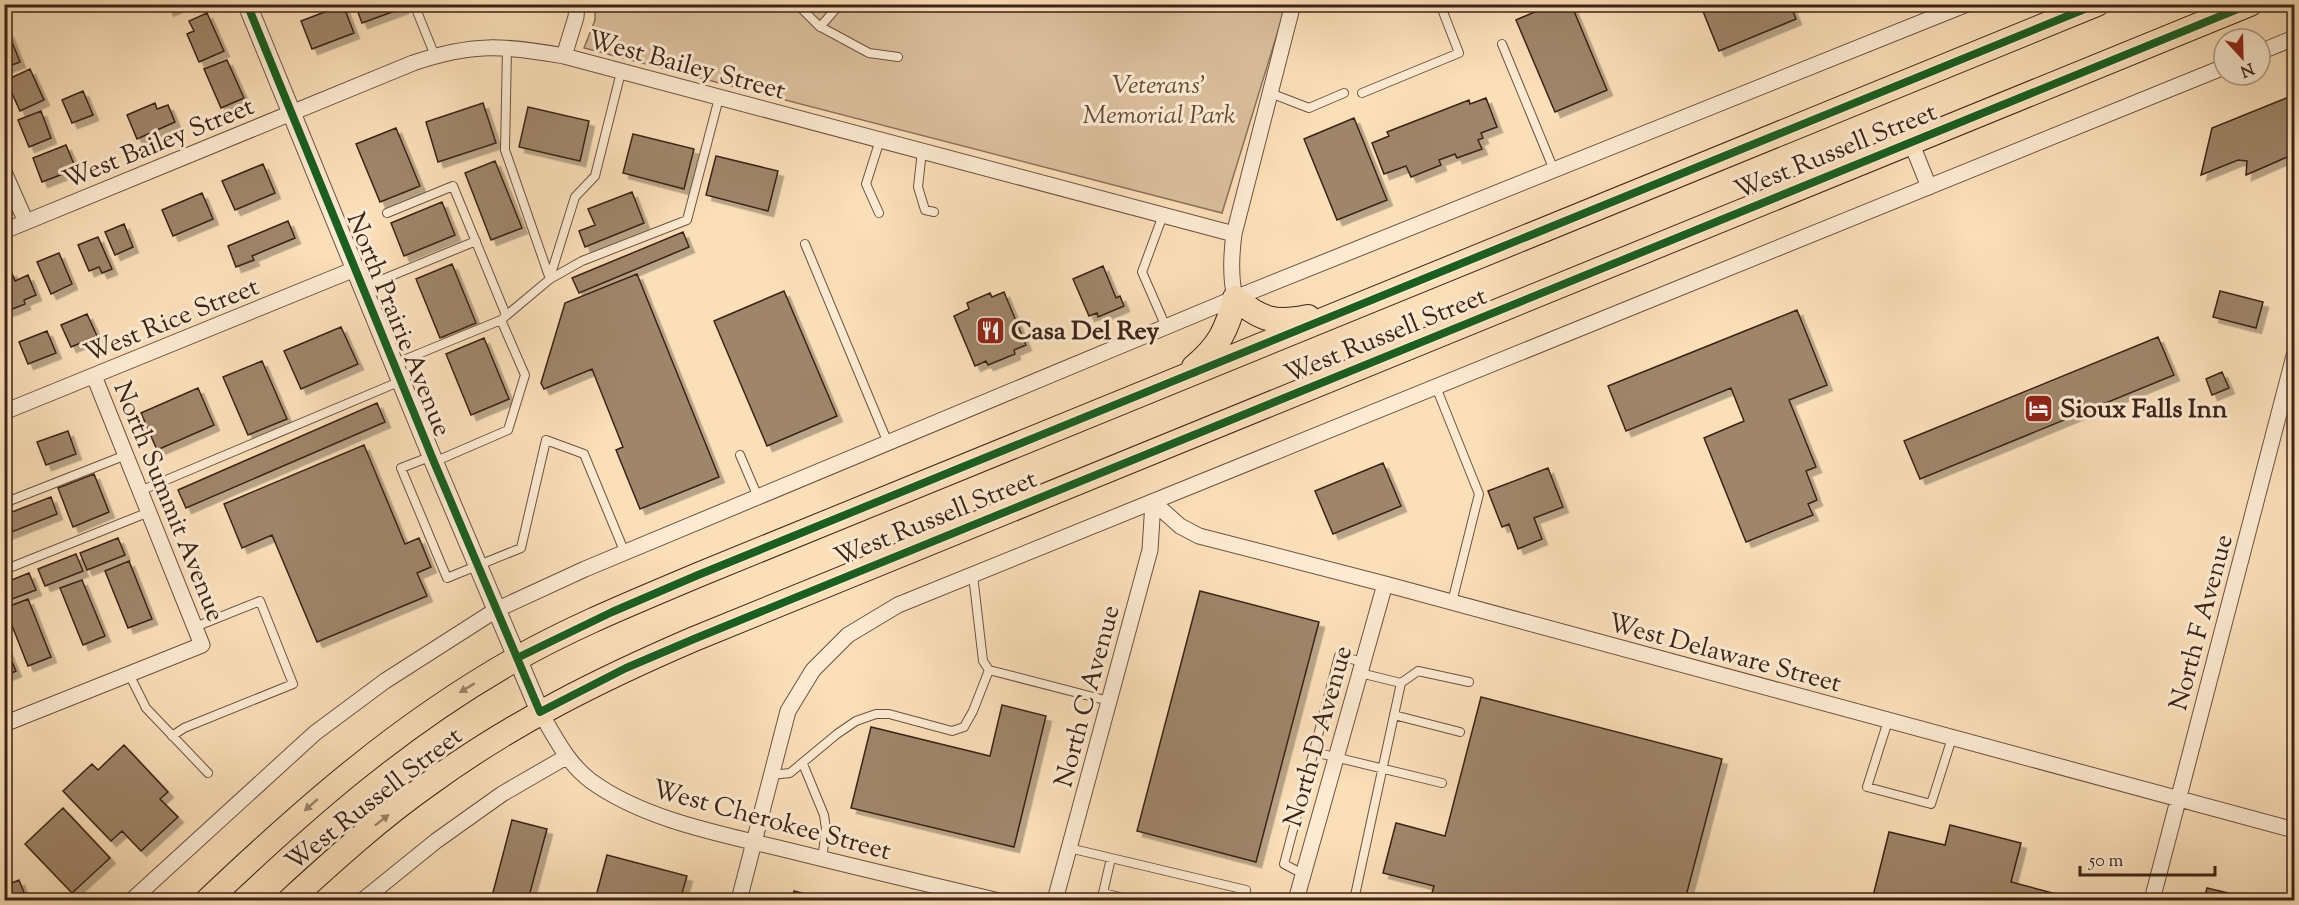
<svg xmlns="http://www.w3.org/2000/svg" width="2299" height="905" font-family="'Sorts Mill Goudy',serif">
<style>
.green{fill:#dbbf9d;stroke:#8c715a;stroke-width:1.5}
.building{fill:#9f856b;stroke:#3c2317;stroke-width:1.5;filter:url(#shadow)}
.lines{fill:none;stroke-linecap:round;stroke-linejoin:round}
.service-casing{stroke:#6c5240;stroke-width:10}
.minor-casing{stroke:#6c5240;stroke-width:17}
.tertiary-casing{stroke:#6c5240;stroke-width:20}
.trunk-casing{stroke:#3c2317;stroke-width:26}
.service{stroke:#fcead2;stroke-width:8}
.minor{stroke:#fcead2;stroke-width:15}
.tertiary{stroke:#fcead2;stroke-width:18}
.trunk{stroke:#fbdfb9;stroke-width:24}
.cycleway-casing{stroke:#fcead2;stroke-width:11}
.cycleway{stroke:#1b5e20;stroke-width:8}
.oneway{fill:#9c8168}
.labels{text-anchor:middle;stroke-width:6;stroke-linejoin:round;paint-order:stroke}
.street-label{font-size:26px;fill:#3c2317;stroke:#fcead2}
.park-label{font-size:26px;font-style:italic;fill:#644a38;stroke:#fcead2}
.poi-label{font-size:26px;font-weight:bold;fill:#3c2317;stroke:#fcead2;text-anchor:start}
</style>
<defs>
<filter id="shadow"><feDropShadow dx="5.5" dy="5.5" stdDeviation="0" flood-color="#0004"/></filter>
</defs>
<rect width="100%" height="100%" fill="#fbdfb9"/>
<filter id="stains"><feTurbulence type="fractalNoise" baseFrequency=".00333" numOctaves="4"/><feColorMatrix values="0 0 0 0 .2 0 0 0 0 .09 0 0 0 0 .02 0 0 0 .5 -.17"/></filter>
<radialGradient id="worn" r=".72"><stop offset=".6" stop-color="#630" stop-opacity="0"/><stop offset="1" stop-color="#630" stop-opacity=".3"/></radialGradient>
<!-- green -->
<path class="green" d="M 595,5 L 1286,5 L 1222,213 L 584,48 L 595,20 Z"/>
<!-- building -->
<path class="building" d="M 166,4 L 183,4 L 168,11 Z
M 355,4 L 401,4 L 403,8 L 362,23 Z
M 1553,4 L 1571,4 L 1607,90 L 1555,112 L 1516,20 Z
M 1700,4 L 1790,4 L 1796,19 L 1719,51 Z
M 343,5 L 354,33 L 312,49 L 301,21 Z
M 207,13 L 224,51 L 199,62 L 187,34 L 194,31 L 189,21 Z
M 8,32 L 20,62 L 4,68 L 4,34 Z
M 227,60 L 244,98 L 221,108 L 204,69 Z
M 30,69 L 44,100 L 20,111 L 6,80 Z
M 83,91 L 93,115 L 72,123 L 62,100 Z
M 2294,95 L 2294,154 L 2246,175 L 2247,161 L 2238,160 L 2201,175 L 2212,128 Z
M 1486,98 L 1497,127 L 1481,133 L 1483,138 L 1478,140 L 1482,149 L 1457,158 L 1455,154 L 1439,160 L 1441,165 L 1411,177 L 1406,166 L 1384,174 L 1372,143 L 1389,136 L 1387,132 L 1469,100 L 1470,104 Z
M 155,103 L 157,109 L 168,105 L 175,122 L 137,139 L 127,115 Z
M 483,103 L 496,143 L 438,162 L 426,122 Z
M 528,107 L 589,121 L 580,161 L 519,147 Z
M 41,111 L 51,138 L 29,147 L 18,120 Z
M 1354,118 L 1387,200 L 1337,220 L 1304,139 Z
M 396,128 L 420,186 L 380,202 L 356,144 Z
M 633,134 L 694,149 L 684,189 L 623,173 Z
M 66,145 L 76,169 L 42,182 L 33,158 Z
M 716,156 L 778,171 L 768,211 L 706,195 Z
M 495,161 L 522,228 L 491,240 L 465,173 Z
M 263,164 L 275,193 L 235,210 L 222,181 Z
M 632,192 L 644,223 L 585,247 L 579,231 L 595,225 L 588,209 Z
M 202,193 L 213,219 L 173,236 L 162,210 Z
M 442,202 L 455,235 L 404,256 L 391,223 Z
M 288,221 L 295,238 L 252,256 L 254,260 L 236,267 L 228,246 Z
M 124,224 L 133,247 L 115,255 L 105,232 Z
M 683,232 L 689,247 L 579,293 L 572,278 Z
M 98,237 L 112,269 L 102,273 L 99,267 L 89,271 L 78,245 Z
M 59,253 L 72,284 L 51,294 L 37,262 Z
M 452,264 L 476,323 L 440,338 L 416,279 Z
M 1103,266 L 1116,298 L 1120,296 L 1124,306 L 1098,317 L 1097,313 L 1089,316 L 1073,279 Z
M 11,271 L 15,281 L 28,275 L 36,295 L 24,300 L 25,304 L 5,312 L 4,273 Z
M 637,274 L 719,477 L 640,509 L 616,450 L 623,447 L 592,369 L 544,389 L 541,383 L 565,303 Z
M 784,291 L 837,416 L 767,446 L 714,321 Z
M 2220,291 L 2263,302 L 2256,328 L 2213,317 Z
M 1004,292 L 1026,345 L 1014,350 L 1015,354 L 988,365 L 986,361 L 975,366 L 954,316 L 969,309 L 967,303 L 990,293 L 992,297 Z
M 1797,310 L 1827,385 L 1789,400 L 1816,467 L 1806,471 L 1817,500 L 1808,504 L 1813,515 L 1746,542 L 1704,438 L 1744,421 L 1731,388 L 1626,431 L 1608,386 Z
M 87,314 L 97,336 L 71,347 L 61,325 Z
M 341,327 L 358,364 L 301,389 L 284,351 Z
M 47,331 L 56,353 L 28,364 L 19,342 Z
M 2158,337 L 2174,375 L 1920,479 L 1904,441 Z
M 484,338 L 509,399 L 471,415 L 446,354 Z
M 262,361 L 287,419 L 248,435 L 223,377 Z
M 2222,372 L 2229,388 L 2212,395 L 2206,379 Z
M 198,388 L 214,425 L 157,450 L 141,413 Z
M 377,403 L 385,422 L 186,508 L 178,490 Z
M 68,431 L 76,454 L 46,465 L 37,442 Z
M 364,445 L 405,544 L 419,538 L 431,567 L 417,573 L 427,596 L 317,642 L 272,535 L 242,548 L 224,504 Z
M 1383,463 L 1401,506 L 1333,534 L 1315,491 Z
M 1548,468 L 1563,507 L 1534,518 L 1542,539 L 1518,549 L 1509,524 L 1502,527 L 1488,491 Z
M 94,474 L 109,512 L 73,527 L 58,488 Z
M 51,497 L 57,514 L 4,535 L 4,515 Z
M 118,538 L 125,555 L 87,570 L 80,553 Z
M 76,554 L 83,571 L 45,586 L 38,569 Z
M 129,561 L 152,619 L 128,628 L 105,571 Z
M 29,573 L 36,590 L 4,602 L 4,583 Z
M 82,580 L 105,636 L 83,645 L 60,588 Z
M 1200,591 L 1319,622 L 1256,862 L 1137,831 Z
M 28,599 L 51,657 L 28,666 L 5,608 Z
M 4,643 L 16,671 L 4,676 Z
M 1481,697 L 1722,759 L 1685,900 L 1430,900 L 1434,886 L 1383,873 L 1396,823 L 1445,836 Z
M 1002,705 L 1046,716 L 1014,847 L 851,808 L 871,727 L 990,756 Z
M 124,745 L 168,792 L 160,799 L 178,817 L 141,851 L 122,831 L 111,841 L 63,791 L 92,764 L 98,770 Z
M 63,808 L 110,858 L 72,893 L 25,844 Z
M 512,820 L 547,829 L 528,900 L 491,900 Z
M 1950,825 L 2021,843 L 2011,882 L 2064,896 L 2063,900 L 1872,900 L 1889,832 L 1945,845 Z
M 607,855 L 687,876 L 680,900 L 595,900 Z
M 19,880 L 27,900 L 4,900 L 4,886 Z
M 2207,888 L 2241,896 L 2240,900 L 2204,900 Z
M 794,891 L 829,900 L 792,900 Z"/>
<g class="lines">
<defs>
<path id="service" d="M 414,4 L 435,56
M 797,4 L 819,26 L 869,53 L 898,57
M 820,27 L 840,4
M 1502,44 L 1554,170
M 1270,93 L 1309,108 L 1344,93
M 1362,93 L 1459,53 L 1440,4
M 922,151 L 918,187 L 925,210 L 934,212
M 387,213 L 453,186 L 506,315
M 879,213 L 866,184 L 880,140
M 1163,215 L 1142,272 L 1166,327
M 805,244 L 888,443
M 550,277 L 575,197 L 595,176 L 621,72
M 550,279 L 582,261 L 687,220 L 719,98
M 364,287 L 476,241
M 394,364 L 501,320 L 550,279 L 505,150 L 507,48
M 1436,387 L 1479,494 L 1452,602
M 740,455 L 758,497
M 432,456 L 401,468 L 447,578 L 521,548 L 546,440 L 584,454 L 625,553
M 434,462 L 508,430 L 525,375 L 501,320
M 140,491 L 401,381
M 4,503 L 126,455
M 4,570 L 149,512
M 973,575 L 983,661 L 989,670 L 1109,701
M 129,674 L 146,708 L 208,773
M 1401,683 L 1418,671 L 1469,682
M 1394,715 L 1460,732
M 1888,721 L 1867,787 L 1931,804 L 1952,738
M 172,736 L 184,728 L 293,684 L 260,601 L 195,627
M 1314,752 L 1442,783
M 803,764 L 824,815 L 826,829 L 822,859
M 771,775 L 790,773 L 837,734 L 856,721 L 876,714 L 889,714 L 952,731 L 964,727 L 973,711 L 989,670
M 1069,848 L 1246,890 L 1243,900
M 1111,858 L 1103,893 L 1132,900
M 1303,874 L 1284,864 L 1339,656 L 1363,662
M 1354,900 L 1401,683 L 1360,673"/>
<path id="minor" d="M 2260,52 L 2294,38
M 564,56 L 576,17 L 577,4
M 1911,142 L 1929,187
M 4,172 L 26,222
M 4,231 L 413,63 C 472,43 504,45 564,56 L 1234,234
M 1235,298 C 1230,276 1231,256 1234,234 L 1293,4
M 4,412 L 355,269
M 1153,502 L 1180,526 L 1199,536 L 1385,584 L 2294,830
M 540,712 C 555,737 567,763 591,781 C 646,821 726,835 791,851 C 859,868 927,884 995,900
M 4,724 L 202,645 L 94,376
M 132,900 L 315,733 L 385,681 L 496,610 L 585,569 L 1235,298 L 1967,4
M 363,900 L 436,841 L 502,794 L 566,757
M 739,900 L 788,711 L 813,670 L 848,635 L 898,605 L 2224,67
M 1055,900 L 1150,550 L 1153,502
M 1296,900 L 1385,584
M 2152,900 L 2294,356"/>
<path id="tertiary" d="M 247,4 L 434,462 L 540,712"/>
<path id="trunk" d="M 1194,367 C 1219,346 1227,330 1235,298 C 1261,320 1275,324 1308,317
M 208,900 C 305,808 399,725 516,659 C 574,626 637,601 698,575 L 2097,4
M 290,900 C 335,859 380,818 430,783 C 512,723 601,679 694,639 L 2250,4"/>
</defs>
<!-- service casing -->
<use href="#service" class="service-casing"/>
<!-- minor casing -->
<use href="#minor" class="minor-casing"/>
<!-- tertiary casing -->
<use href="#tertiary" class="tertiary-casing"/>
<!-- trunk casing -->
<use href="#trunk" class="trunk-casing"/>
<!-- service -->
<use href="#service" class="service"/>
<!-- minor -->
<use href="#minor" class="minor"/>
<!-- tertiary -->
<use href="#tertiary" class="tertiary"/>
<!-- trunk -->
<use href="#trunk" class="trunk"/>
<defs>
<path id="cycleway" d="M 247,4 L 434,462 L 540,712 L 626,668 L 694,639 L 2250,4
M 517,658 L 612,612 L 698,575 L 2097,4"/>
</defs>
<!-- cycleway casing -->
<use href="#cycleway" class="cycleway-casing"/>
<!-- cycleway -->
<use href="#cycleway" class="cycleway"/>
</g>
<!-- one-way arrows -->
<defs><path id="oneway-solid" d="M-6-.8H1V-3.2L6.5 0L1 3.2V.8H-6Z" transform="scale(1.5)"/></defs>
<g class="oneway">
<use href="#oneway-solid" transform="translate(467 688) rotate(149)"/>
<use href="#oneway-solid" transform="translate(311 805) rotate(139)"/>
<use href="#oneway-solid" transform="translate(382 820) rotate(-38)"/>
</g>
<!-- icons -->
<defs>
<symbol id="restaurant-square" viewBox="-11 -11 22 22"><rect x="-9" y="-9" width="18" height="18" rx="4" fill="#8f2418" stroke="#fcead2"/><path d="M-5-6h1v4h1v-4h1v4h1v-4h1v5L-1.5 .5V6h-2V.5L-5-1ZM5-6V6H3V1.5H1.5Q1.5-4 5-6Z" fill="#fff"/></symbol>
<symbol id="hotel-square" viewBox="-11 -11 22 22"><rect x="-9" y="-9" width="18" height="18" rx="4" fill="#8f2418" stroke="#fcead2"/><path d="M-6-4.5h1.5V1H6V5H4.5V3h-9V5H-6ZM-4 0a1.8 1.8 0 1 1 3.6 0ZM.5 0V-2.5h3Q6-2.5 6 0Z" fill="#fff"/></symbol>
</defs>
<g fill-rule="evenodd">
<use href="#restaurant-square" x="974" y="314" width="33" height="33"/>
<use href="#hotel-square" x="2022" y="392" width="33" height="33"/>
</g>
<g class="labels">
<!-- street labels -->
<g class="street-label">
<text transform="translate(687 64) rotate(15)" y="9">West Bailey Street</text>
<text transform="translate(158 142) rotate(-22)" y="9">West Bailey Street</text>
<text transform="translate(1835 150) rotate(-22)" y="9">West Russell Street</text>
<text transform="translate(171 319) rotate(-22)" y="9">West Rice Street</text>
<text transform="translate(400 324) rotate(68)" y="9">North Prairie Avenue</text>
<text transform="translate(1385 334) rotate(-22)" y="9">West Russell Street</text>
<text transform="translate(170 501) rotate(68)" y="9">North Summit Avenue</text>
<text transform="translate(935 517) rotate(-22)" y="9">West Russell Street</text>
<text transform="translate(2200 622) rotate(-75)" y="9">North F Avenue</text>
<text transform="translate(1725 652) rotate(15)" y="9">West Delaware Street</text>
<text transform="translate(1086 696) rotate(-75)" y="9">North C Avenue</text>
<text transform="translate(1317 736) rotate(-74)" y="9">North D Avenue</text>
<text transform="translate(373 798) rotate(-38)" y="9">West Russell Street</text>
<text transform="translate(772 819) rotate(15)" y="9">West Cherokee Street</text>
</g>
<!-- park labels -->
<g class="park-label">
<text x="1159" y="93">Veterans'<tspan x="1159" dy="30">Memorial Park</tspan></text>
</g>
<!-- poi labels -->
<g class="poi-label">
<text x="1011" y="339">Casa Del Rey</text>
<text x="2060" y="417">Sioux Falls Inn</text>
</g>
</g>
<!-- margin -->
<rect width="2299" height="905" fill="none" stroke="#fbdfb9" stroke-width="24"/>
<rect x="6" y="6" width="2287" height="893" fill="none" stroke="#3c2317" stroke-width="3"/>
<rect x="12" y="12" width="2275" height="881" fill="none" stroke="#3c2317" stroke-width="1.5"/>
<!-- north arrow -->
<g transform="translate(2242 57) rotate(158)"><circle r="28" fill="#fcead2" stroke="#af9a87" stroke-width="1.5"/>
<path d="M0-4.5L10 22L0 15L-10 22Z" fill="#8f2418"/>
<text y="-9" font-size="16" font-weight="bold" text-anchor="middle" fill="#3c2317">N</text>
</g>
<!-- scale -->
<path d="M2080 866v9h135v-9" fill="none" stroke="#3c2317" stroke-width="3"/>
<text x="2089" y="866" font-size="18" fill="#3c2317" stroke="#fcead2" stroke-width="4.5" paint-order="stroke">50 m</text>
<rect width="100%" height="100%" filter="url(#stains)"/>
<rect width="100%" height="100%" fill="url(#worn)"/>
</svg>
